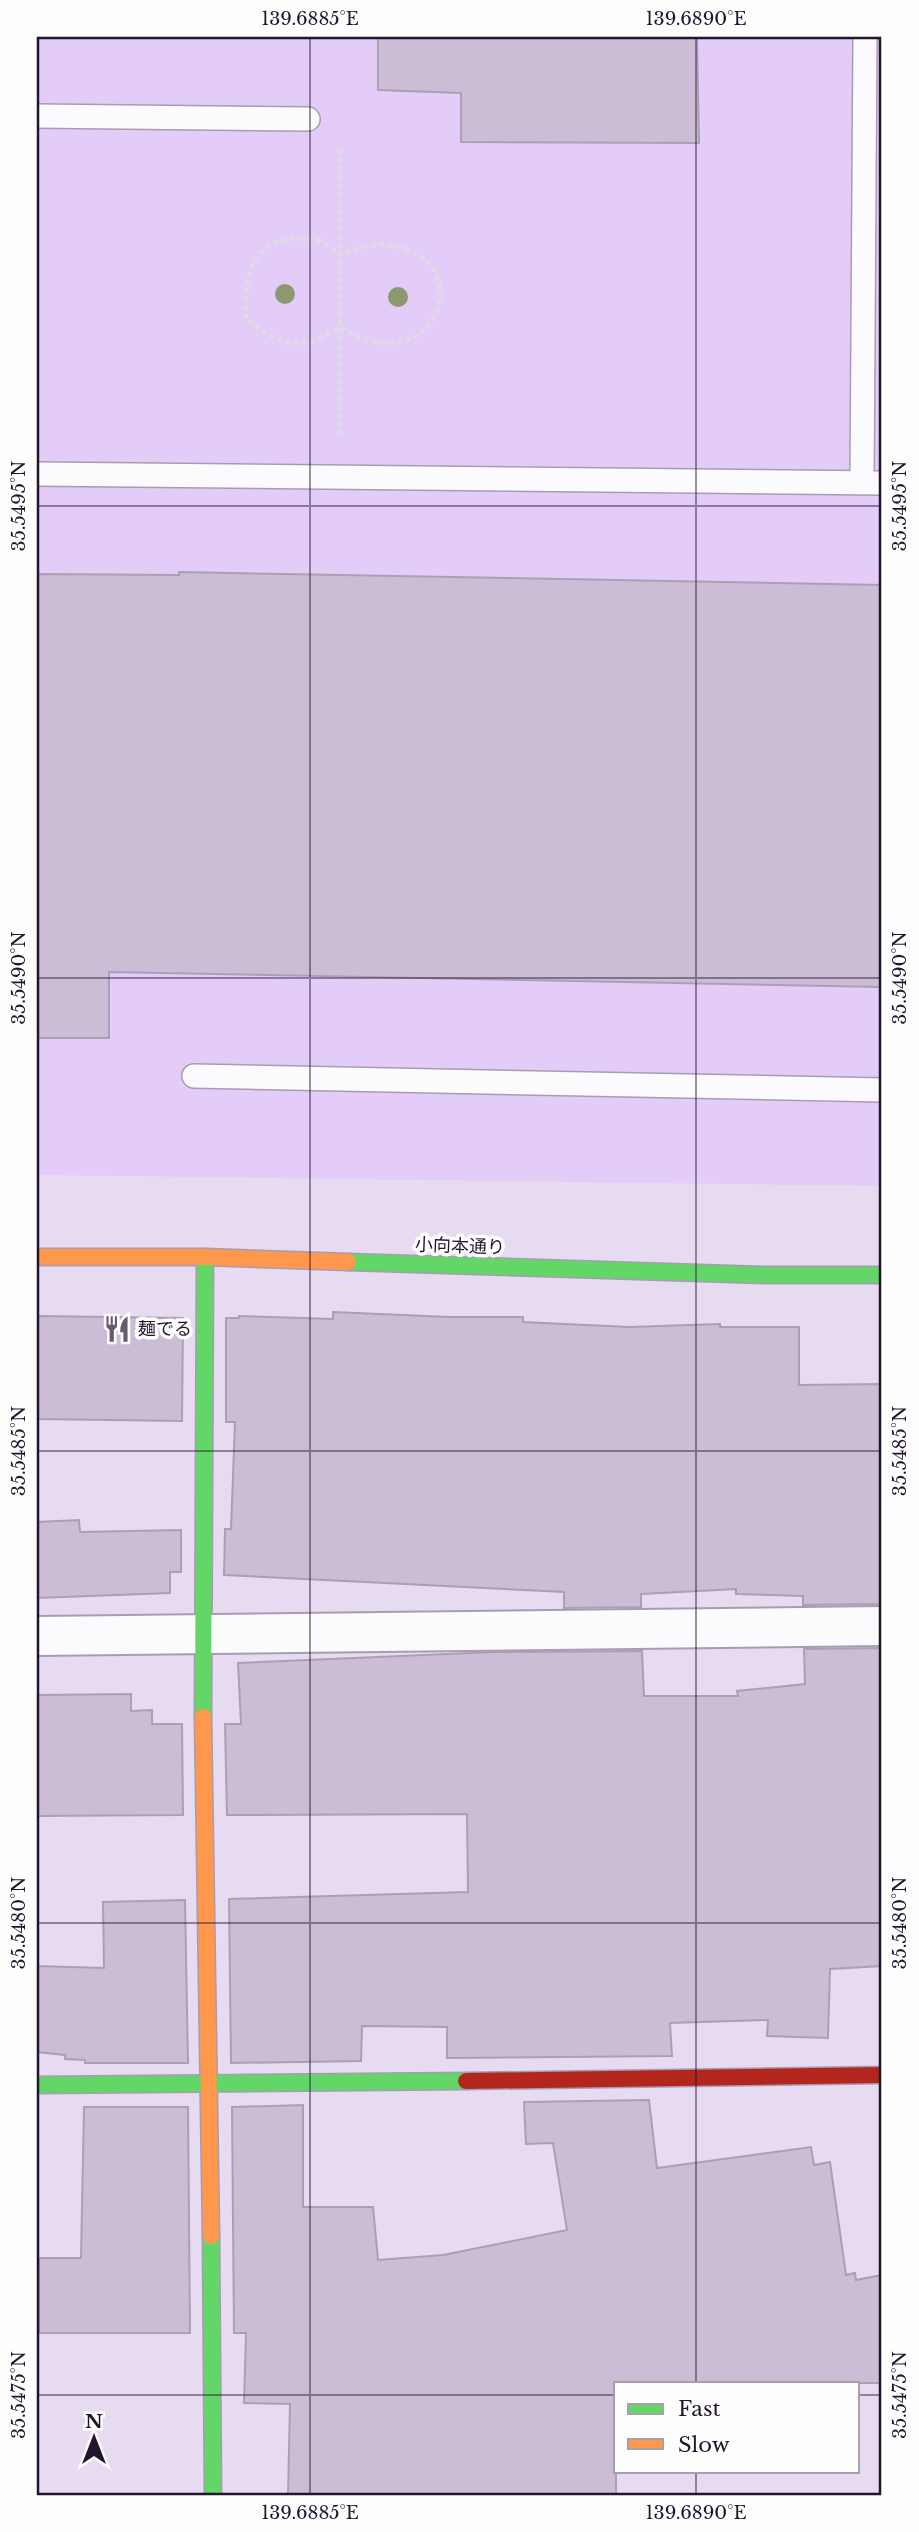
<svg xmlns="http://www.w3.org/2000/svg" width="919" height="2532" font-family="'Libre Baskerville','Noto Sans JP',serif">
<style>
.built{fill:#e3cdf8}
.building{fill:#cbbdd6;stroke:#ab9fb6;stroke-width:2}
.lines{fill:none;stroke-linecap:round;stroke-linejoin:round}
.lane-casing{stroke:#a89cb2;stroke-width:26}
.street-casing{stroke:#a89cb2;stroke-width:42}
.fast-casing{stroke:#a89cb2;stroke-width:19}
.slow-casing{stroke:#a89cb2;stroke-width:19}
.jam-casing{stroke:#a89cb2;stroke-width:19}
.path{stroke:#dfdbe3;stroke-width:4.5;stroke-dasharray:5 3.5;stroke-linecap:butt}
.lane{stroke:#fbfafd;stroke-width:23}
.street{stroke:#fbfafd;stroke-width:38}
.fast{stroke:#63d668;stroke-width:16}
.slow{stroke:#ff974d;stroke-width:16}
.jam{stroke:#b3261e;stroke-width:16}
.tree{fill:#8c986d}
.ticks{fill:none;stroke:#23152e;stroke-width:2;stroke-opacity:0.45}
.labels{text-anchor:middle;stroke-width:7;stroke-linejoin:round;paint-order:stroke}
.street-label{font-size:18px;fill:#23152e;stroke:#fdfdfd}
.poi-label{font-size:18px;fill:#23152e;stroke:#fdfdfd;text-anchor:start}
.neatline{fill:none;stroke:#23152e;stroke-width:2.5}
.ticks-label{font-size:18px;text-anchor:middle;fill:#23152e}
</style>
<rect width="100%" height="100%" fill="#e7dbf2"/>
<!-- built -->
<path class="built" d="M 37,37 L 882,37 L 882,1186 L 37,1175 Z"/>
<!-- building -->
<path class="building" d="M 378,37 L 697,37 L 699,143 L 461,142 L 461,93 L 378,90 Z
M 179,572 L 882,585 L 882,987 L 109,972 L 109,1038 L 37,1038 L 37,574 L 179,575 Z
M 333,1312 L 449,1317 L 523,1317 L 523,1322 L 629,1327 L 720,1324 L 720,1327 L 799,1327 L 799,1385 L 882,1384 L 882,1604 L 803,1605 L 803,1596 L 736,1594 L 736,1589 L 641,1594 L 641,1607 L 564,1608 L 564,1592 L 224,1575 L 225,1529 L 231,1529 L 235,1422 L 226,1422 L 226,1318 L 239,1318 L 239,1316 L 333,1319 Z
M 37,1316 L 183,1318 L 182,1421 L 37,1419 Z
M 79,1520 L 80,1532 L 181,1530 L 181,1572 L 170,1572 L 170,1593 L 37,1598 L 37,1522 Z
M 882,1648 L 882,1966 L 830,1969 L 828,2038 L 767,2036 L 768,2020 L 670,2023 L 672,2056 L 447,2058 L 447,2027 L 362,2026 L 361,2061 L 231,2063 L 229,1899 L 468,1892 L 467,1814 L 227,1815 L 225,1724 L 241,1724 L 238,1663 L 494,1652 L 642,1651 L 644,1696 L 738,1696 L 737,1691 L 805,1684 L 804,1649 Z
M 131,1694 L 131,1711 L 152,1710 L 152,1724 L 182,1724 L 183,1815 L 37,1816 L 37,1695 Z
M 185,1900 L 188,2063 L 85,2063 L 85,2060 L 65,2059 L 65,2055 L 37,2052 L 37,1966 L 104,1968 L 103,1902 Z
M 649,2100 L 657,2168 L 811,2147 L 814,2165 L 830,2162 L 846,2275 L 855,2273 L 856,2280 L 882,2275 L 882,2383 L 616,2383 L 616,2495 L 288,2495 L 290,2404 L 244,2403 L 246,2333 L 234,2333 L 232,2107 L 303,2105 L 303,2207 L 373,2207 L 378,2260 L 443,2255 L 567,2230 L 553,2143 L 526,2144 L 524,2102 Z
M 84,2107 L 188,2107 L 190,2333 L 39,2333 L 39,2258 L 81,2258 Z"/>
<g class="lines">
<defs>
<path id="lane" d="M 37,116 L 308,119
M 37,474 L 882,483
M 862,483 L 865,37
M 194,1076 L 882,1090"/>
<path id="street" d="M 37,1636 L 882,1626"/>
<path id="fast" d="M 348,1262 L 764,1275 L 882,1275
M 203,1717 L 205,1257
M 37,2085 L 466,2081
M 211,2236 L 213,2495"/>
<path id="slow" d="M 37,1257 L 205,1257 L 348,1262
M 203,1717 L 211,2236"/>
<path id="jam" d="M 466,2081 L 882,2075"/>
</defs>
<!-- lane casing -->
<use href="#lane" class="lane-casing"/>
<!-- street casing -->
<use href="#street" class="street-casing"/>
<!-- fast casing -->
<use href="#fast" class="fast-casing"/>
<!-- slow casing -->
<use href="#slow" class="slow-casing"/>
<!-- jam casing -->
<use href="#jam" class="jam-casing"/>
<!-- path -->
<path class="path" d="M 317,239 L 341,254 C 355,250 373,243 388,245 C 481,254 440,388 340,327 C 299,352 283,348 246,319 C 245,290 245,253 277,242 C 289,238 304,239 317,239 Z
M 339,435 L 341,146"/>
<!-- lane -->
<use href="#lane" class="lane"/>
<!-- street -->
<use href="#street" class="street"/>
<!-- fast -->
<use href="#fast" class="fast"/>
<!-- slow -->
<use href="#slow" class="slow"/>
<!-- jam -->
<use href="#jam" class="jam"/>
</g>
<!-- trees -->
<g class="tree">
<circle cx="285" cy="294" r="10"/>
<circle cx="398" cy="297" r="10"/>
</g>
<!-- ticks -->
<path class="ticks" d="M 310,37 L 310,2495M 696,37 L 696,2383M 37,506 L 882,506M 37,978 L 882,978M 37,1451 L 882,1451M 37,1923 L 882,1923M 37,2395 L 616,2395M 858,2395 L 882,2395M 696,2471 L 696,2495"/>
<!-- icons -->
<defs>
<symbol id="restaurant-bare" viewBox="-9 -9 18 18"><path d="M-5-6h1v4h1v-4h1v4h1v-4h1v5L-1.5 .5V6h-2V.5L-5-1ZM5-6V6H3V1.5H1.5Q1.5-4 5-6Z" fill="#685a73" stroke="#fdfdfd" stroke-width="2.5" paint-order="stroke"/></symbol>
</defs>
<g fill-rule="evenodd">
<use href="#restaurant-bare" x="98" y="1310" width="38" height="38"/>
</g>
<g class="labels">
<!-- street labels -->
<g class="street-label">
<text transform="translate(460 1246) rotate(2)" y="6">小向本通り</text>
</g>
<!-- poi labels -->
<g class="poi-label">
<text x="138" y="1335">麺でる</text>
</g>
</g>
<!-- border -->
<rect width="919" height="2532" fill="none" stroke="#fdfdfd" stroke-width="77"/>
<!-- legend -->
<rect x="614" y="2382" width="245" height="91" fill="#fdfdfd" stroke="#a6a0aa" stroke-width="2"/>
<rect x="628" y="2404" width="35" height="10" fill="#63d668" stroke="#a6a0aa" stroke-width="2"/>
<text x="678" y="2416" font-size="21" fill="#23152e">Fast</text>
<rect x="628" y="2439" width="35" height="10" fill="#ff974d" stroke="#a6a0aa" stroke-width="2"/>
<text x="678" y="2452" font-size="21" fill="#23152e">Slow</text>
<!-- north arrow -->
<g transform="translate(94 2438)" stroke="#fdfdfd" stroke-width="5" paint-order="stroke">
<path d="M0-5L12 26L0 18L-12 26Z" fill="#23152e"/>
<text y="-10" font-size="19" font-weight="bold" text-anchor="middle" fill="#23152e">N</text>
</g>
<rect x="38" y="38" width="842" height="2456" class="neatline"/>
<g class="ticks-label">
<text x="310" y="25">139.6885°E</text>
<text x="696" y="25">139.6890°E</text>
<text transform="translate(19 506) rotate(-90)" y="6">35.5495°N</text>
<text transform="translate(900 506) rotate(-90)" y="6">35.5495°N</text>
<text transform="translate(19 978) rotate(-90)" y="6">35.5490°N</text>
<text transform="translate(900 978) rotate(-90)" y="6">35.5490°N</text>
<text transform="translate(19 1451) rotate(-90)" y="6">35.5485°N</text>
<text transform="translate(900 1451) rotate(-90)" y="6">35.5485°N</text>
<text transform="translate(19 1923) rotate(-90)" y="6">35.5480°N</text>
<text transform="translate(900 1923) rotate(-90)" y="6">35.5480°N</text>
<text transform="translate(19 2395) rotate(-90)" y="6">35.5475°N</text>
<text transform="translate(900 2395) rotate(-90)" y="6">35.5475°N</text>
<text x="310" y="2519">139.6885°E</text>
<text x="696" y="2519">139.6890°E</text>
</g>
</svg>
